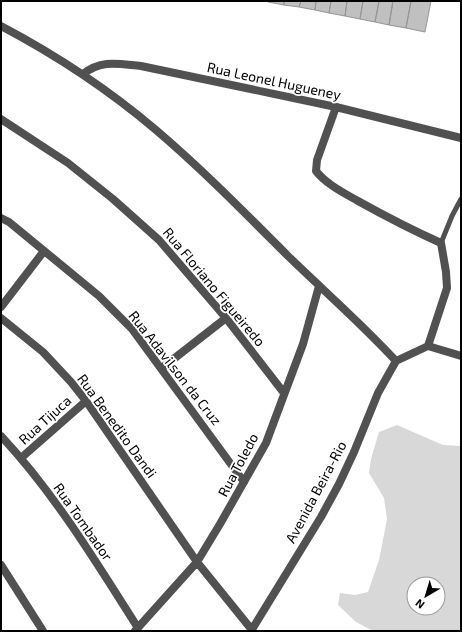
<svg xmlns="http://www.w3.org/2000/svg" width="462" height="632" font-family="'Exo 2',sans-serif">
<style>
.green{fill:#d8d8d8;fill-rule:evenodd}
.building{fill:#c0c0c0;stroke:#959595}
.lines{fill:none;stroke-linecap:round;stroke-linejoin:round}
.service{stroke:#515151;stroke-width:5}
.minor{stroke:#515151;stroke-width:8}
.labels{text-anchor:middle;stroke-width:3.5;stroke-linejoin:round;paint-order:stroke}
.street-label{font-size:14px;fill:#000;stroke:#fff}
</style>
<rect width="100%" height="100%" fill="#fff"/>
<!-- green -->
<path class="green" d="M 397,425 L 443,445 L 461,446 L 461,631 L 373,631 L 356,622 L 338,605 L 340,593 L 355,595 L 368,592 L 379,560 L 387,519 L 384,498 L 369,473 L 371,459 L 379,432 ZM 414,584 L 438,584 L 438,608 L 414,608 Z"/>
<!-- building -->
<path class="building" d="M 268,1 L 284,1 L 284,5 L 268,2 Z
M 284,1 L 301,1 L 299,7 L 284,5 Z
M 301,1 L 316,1 L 315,10 L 299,7 Z
M 316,1 L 331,1 L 329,13 L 315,10 Z
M 331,1 L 347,1 L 345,16 L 329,13 Z
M 347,1 L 363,1 L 360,19 L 345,16 Z
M 363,1 L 379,1 L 375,22 L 360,19 Z
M 379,1 L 393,1 L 389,25 L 375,22 Z
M 393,1 L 411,1 L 406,28 L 389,25 Z
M 411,1 L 431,1 L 425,32 L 406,28 Z"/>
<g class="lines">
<!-- service -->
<path class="service" d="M 441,243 L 452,216 L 461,199"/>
<!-- minor -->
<path class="minor" d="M 1,26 C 56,55 109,90 156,130 C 203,170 245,213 288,256 C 324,291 362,324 396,361
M 83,74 C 102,59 119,64 141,66 L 336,107 L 461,138
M 336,107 L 317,160 L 316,171 C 326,184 344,193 358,201 C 385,216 412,230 441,243 L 446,272 L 447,288 L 428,346
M 1,119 L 68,163 L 113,199 L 159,240 L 226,318 L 284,393
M 1,218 L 9,222 L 99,296 L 132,329 L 244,482
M 1,307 L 44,251
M 1,318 L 43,352 L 71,382 L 86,401 L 197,562 L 252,630
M 428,346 L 461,356
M 396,361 L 428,346
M 162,368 L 226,318
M 1,436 C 55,494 96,562 138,628
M 21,458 L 86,401
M 1,565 L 43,631
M 135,631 L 197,562 L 220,524 L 266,443 L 303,344 L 319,286
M 251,631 L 321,517 L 339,484 L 354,452 L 378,393 L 396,361"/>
</g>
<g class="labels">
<!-- street labels -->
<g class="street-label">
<text transform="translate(274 81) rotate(12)" y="5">Rua Leonel Hugueney</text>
<text transform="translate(214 287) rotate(50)" y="5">Rua Floriano Figueiredo</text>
<text transform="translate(175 368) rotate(52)" y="5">Rua Adavilson da Cruz</text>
<text transform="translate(45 420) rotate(-42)" y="5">Rua Tijuca</text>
<text transform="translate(117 426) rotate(54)" y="5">Rua Benedito Dandi</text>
<text transform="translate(238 465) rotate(-62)" y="5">Rua Toledo</text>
<text transform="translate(316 492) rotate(-62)" y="5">Avenida Beira-Rio</text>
<text transform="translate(83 522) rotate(55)" y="5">Rua Tombador</text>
</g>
</g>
<!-- border -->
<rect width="462" height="632" fill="none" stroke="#000000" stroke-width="4"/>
<!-- north arrow -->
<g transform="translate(426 596) rotate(218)"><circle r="19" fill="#ffffff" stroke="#999999"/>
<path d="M0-3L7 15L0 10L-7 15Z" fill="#000000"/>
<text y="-6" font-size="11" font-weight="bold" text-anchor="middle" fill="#000000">N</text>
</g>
</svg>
